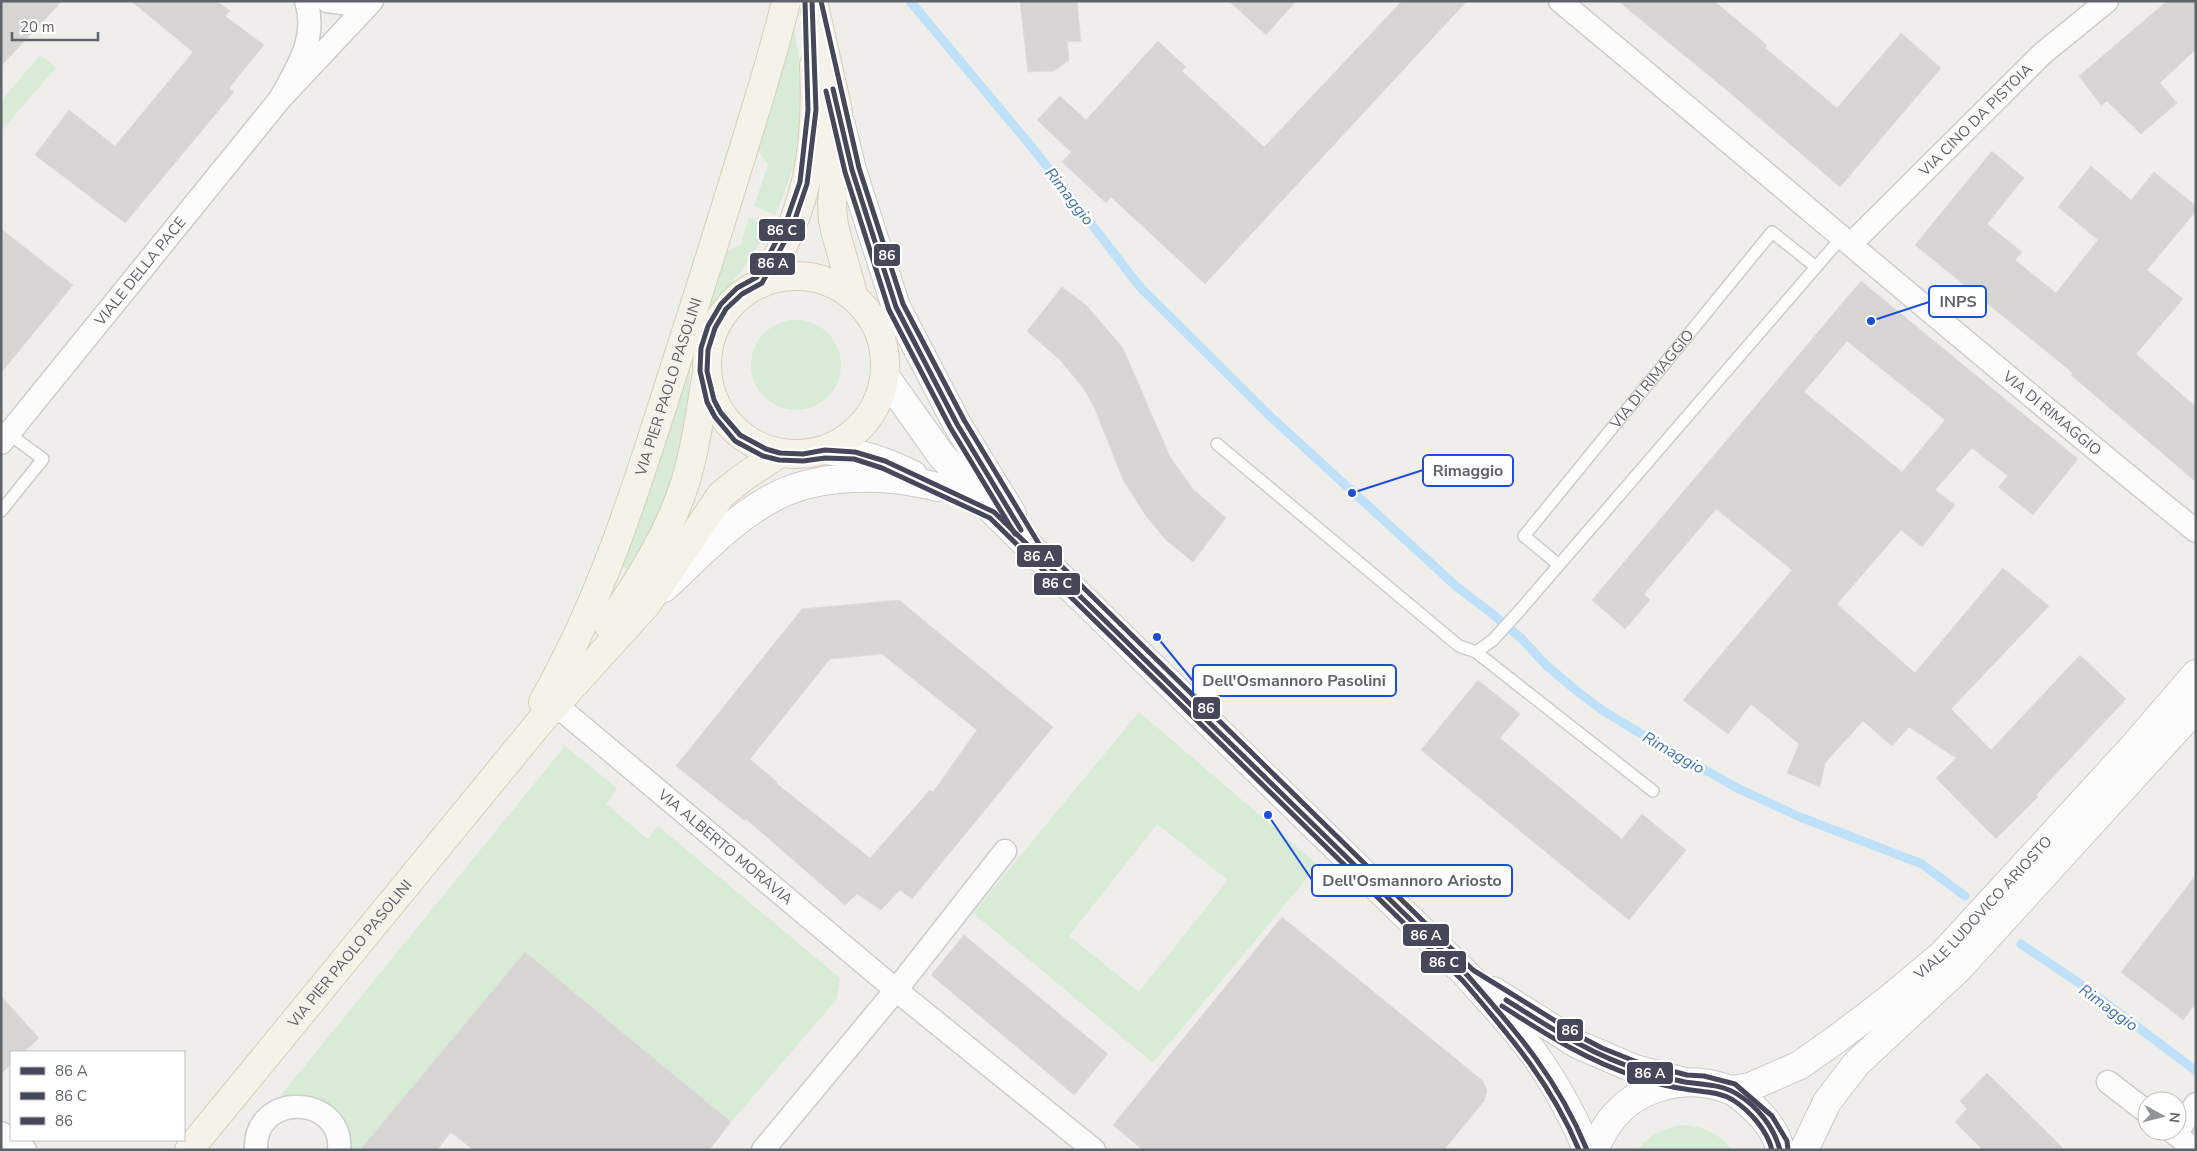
<svg xmlns="http://www.w3.org/2000/svg" width="2197" height="1151" font-family="'Nunito Sans',sans-serif">
<style>
.green{fill:#d8ebd6;fill-rule:evenodd}
.lines{fill:none;stroke-linecap:round;stroke-linejoin:round}
.stream{stroke:#bfe0f9;stroke-width:9}
.building{fill:#d6d5d3;stroke:#deddd9;fill-rule:evenodd}
.lane-casing{stroke:#cbcccc;stroke-width:14}
.street-casing{stroke:#cbcccc;stroke-width:25}
.secondary-casing{stroke:#cacacb;stroke-width:30}
.primary-casing{stroke:#d7ceb8;stroke-width:30}
.lane{stroke:#fdfcfc;stroke-width:11}
.street{stroke:#fdfcfc;stroke-width:22}
.secondary{stroke:#fdfcfc;stroke-width:28}
.primary{stroke:#f4f2e9;stroke-width:28}
.bus-1-casing{stroke:#fff;stroke-width:9}
.bus-2-casing{stroke:#fff;stroke-width:9}
.bus-3-casing{stroke:#fff;stroke-width:9}
.bus-1{stroke:#47475a;stroke-width:5}
.bus-2{stroke:#47475a;stroke-width:5}
.bus-3{stroke:#47475a;stroke-width:5}
.labels{text-anchor:middle;stroke-width:5;stroke-linejoin:round;paint-order:stroke}
.street-label{font-size:15px;fill:#5f6368;stroke:#fff}
.water-label{font-size:16px;font-style:italic;fill:#4174aa;stroke:#fff}
.leader{fill:none;stroke:#1d4ed8;stroke-width:2}
.callout-dot{fill:#1d4ed8;stroke:#fff;stroke-width:2}
.callout{fill:#fff;stroke:#1d4ed8;stroke-width:2}
.callout-label{font-size:16px;text-anchor:middle;font-weight:bold;fill:#5f6368}
.line-badge{stroke:#fff;stroke-width:2}
.badge-label{font-size:14px;text-anchor:middle;font-weight:bold;fill:#fff}
</style>
<rect width="100%" height="100%" fill="#efeeea"/>
<!-- green -->
<path class="green" d="M 794,27 C 798,52 803,78 803,103 C 804,142 790,180 775,215 L 754,206 L 768,165 L 754,144 Z
M 40,55 L 56,68 L 1,131 L 1,101 Z
M 749,218 L 767,225 L 769,227 C 757,250 742,270 726,290 C 716,302 706,313 700,328 C 688,357 690,391 686,422 C 681,461 654,541 627,569 L 622,566 L 622,561 L 719,255 L 741,245 Z
M751 365a45 45 0 1 1 90 0a45 45 0 1 1-90 0Z
M 1139,712 L 1318,865 L 1153,1063 L 973,913 ZM 1157,824 L 1228,880 L 1139,992 L 1069,936 Z
M 565,746 L 617,788 L 606,804 L 648,839 L 658,826 L 840,978 L 837,999 L 731,1122 L 525,952 L 360,1150 L 338,1150 L 335,1123 L 276,1101 Z
M 1680,1125 C 1702,1126 1719,1132 1732,1150 L 1637,1150 C 1649,1135 1662,1129 1680,1125 Z"/>
<g class="lines">
<!-- stream -->
<path class="stream" d="M 910,1 L 1035,151 L 1140,287 L 1271,417 L 1457,587 L 1490,612 L 1522,639 L 1546,665 L 1578,692 L 1602,710 L 1633,729 L 1739,789 L 1800,817 L 1922,864 L 1965,896
M 2021,944 L 2082,985 L 2196,1071"/>
</g>
<!-- building -->
<path class="building" d="M 1,1 L 62,1 L 1,66 Z
M 131,1 L 217,1 L 230,11 L 225,16 L 264,45 L 229,88 L 234,92 L 125,223 L 35,155 L 69,110 L 115,146 L 193,52 Z
M 1020,1 L 1077,1 L 1081,41 L 1067,42 L 1069,60 L 1054,71 L 1028,72 Z
M 1229,1 L 1296,1 L 1266,35 Z
M 1402,1 L 1467,1 L 1205,284 L 1111,197 L 1106,203 L 1062,162 L 1071,152 L 1037,120 L 1060,96 L 1086,120 L 1158,41 L 1186,67 L 1182,71 L 1264,147 Z
M 1618,1 L 1714,1 L 1767,45 L 1765,48 L 1837,108 L 1901,33 L 1941,68 L 1840,187 L 1729,92 Z
M 2167,1 L 2196,1 L 2196,49 L 2160,83 L 2177,103 L 2141,134 L 2107,101 L 2101,105 L 2079,76 Z
M 1992,151 L 2024,178 L 1987,224 L 2022,252 L 2015,260 L 2056,293 L 2098,240 L 2058,207 L 2091,166 L 2131,200 L 2154,172 L 2196,206 L 2196,211 L 2147,270 L 2183,299 L 2136,354 L 2196,407 L 2196,482 L 2071,375 L 2073,373 L 1915,245 Z
M 1,229 L 73,285 L 1,373 Z
M 1861,281 L 2078,459 L 2033,515 L 1998,487 L 2008,476 L 1972,448 L 1935,490 L 1955,505 L 1922,547 L 1901,530 L 1837,604 L 1915,673 L 2003,568 L 2049,606 L 1951,709 L 1991,750 L 2080,655 L 2126,699 L 2036,795 L 2038,797 L 1996,839 L 1936,778 L 1956,758 L 1909,727 L 1892,746 L 1863,721 L 1825,763 L 1820,787 L 1787,773 L 1799,744 L 1751,704 L 1728,734 L 1683,700 L 1792,570 L 1716,509 L 1644,594 L 1650,600 L 1625,629 L 1592,600 ZM 1847,341 L 1945,420 L 1902,472 L 1804,392 Z
M 1062,287 L 1086,305 L 1123,348 L 1170,457 L 1193,489 L 1226,518 L 1193,562 L 1166,540 L 1146,516 L 1123,480 L 1095,409 L 1084,389 L 1060,360 L 1027,331 Z
M 899,600 L 1053,727 L 912,899 L 900,890 L 881,910 L 857,894 L 845,905 L 746,819 L 745,821 L 676,766 L 802,609 ZM 882,654 L 977,730 L 933,792 L 930,790 L 870,858 L 776,783 L 777,782 L 750,759 L 830,659 Z
M 1478,680 L 1520,714 L 1500,738 L 1622,839 L 1642,814 L 1686,850 L 1629,920 L 1421,750 Z
M 2196,875 L 2196,1003 L 2183,1020 L 2121,972 Z
M 1282,917 L 1483,1081 L 1487,1091 L 1484,1101 L 1444,1150 L 1143,1150 L 1113,1125 Z
M 964,935 L 1108,1054 L 1074,1095 L 931,975 Z
M 525,952 L 731,1122 L 709,1150 L 473,1150 L 451,1132 L 437,1150 L 360,1150 Z
M 1,996 L 39,1038 L 24,1052 L 11,1052 L 11,1064 L 1,1074 Z
M 1987,1073 L 2065,1150 L 1983,1150 L 1955,1122 L 1967,1109 L 1960,1101 Z"/>
<g class="lines">
<defs>
<g id="lane">
<path d="M 1217,444 L 1459,646 L 1476,652 L 1493,640 L 1521,609 L 1842,237"/>
<path d="M 1,511 L 43,459 L 9,434"/>
<path id="s1" d="M 1559,565 L 1524,536 L 1772,232 L 1816,267"/>
<path d="M 1476,652 L 1653,791"/>
</g>
<g id="street">
<path d="M 306,1 C 318,38 297,68 280,99 L 372,1"/>
<path d="M 327,1 L 350,4 L 361,1"/>
<path id="s2" d="M 1560,1 C 1773,177 1981,358 2196,531"/>
<path id="s3" d="M 1851,244 L 2042,54 L 2107,1"/>
<path id="s4" d="M 1,443 L 280,99"/>
<path id="s5" d="M 556,705 L 896,990 L 1094,1150"/>
<path d="M 2108,1082 L 2147,1112"/>
<path d="M 2172,1131 L 2195,1150"/>
<path d="M 1,1133 L 25,1150"/>
<path d="M 2176,1134 L 2196,1104"/>
<path d="M 256,1150 C 253,1091 344,1094 339,1150"/>
<path d="M 763,1150 L 896,990 L 1005,851"/>
</g>
<g id="secondary">
<path d="M 841,125 L 852,170 L 896,307 L 957,424 L 1012,514"/>
<path d="M 885,376 L 941,455 L 994,512 L 1468,976 C 1487,998 1508,1020 1526,1043 C 1548,1071 1574,1116 1587,1150"/>
<path d="M 825,450 C 861,453 881,459 913,475"/>
<path d="M 664,588 C 701,554 739,511 787,491 C 820,478 858,476 893,479 C 908,480 924,484 938,487"/>
<path d="M 1493,991 L 1579,1045 L 1635,1069 L 1681,1081"/>
<path id="s6" d="M 1731,1090 L 1750,1087 L 1800,1065 L 1838,1038 L 1883,1004 L 1943,954 L 2134,746 L 2196,674"/>
<path d="M 1595,1150 C 1597,1142 1601,1136 1605,1129 C 1630,1087 1685,1072 1730,1090 C 1740,1094 1749,1104 1757,1111 C 1767,1121 1778,1135 1780,1150"/>
<path d="M 1804,1150 L 1827,1102 L 1856,1064 L 1958,969 L 2196,708"/>
</g>
<g id="primary">
<path d="M 813,1 L 838,111 L 838,145 L 832,203 L 833,220 L 836,234 L 854,297"/>
<circle cx="796" cy="365" r="89"/>
<path d="M 762,283 C 808,211 818,149 814,65"/>
<path d="M 608,625 C 641,579 675,524 689,469 C 697,439 701,408 706,378"/>
<path id="s7" d="M 543,702 C 611,583 647,452 689,323 C 710,258 730,193 750,128 C 763,86 776,44 786,1"/>
<path id="s8" d="M 189,1150 L 539,723 L 646,605 L 721,495 L 745,476 L 780,453"/>
</g>
</defs>
<!-- lane casing -->
<use href="#lane" class="lane-casing"/>
<!-- street casing -->
<use href="#street" class="street-casing"/>
<!-- secondary casing -->
<use href="#secondary" class="secondary-casing"/>
<!-- primary casing -->
<use href="#primary" class="primary-casing"/>
<!-- lane -->
<use href="#lane" class="lane"/>
<!-- street -->
<use href="#street" class="street"/>
<!-- secondary -->
<use href="#secondary" class="secondary"/>
<!-- primary -->
<use href="#primary" class="primary"/>
<defs>
<path id="bus-1" d="M 812,1 L 816,110 L 807,184 L 792,228 L 762,283 L 742,294 L 726,309 L 715,328 L 708,350 L 707,371 L 714,400 L 721,413 L 740,435 L 766,449 L 780,453 L 803,454 L 825,450 L 855,452 L 885,461 L 994,512 L 1468,976 C 1517,1032 1558,1079 1587,1150
M 833,89 L 852,170 L 896,307 L 957,424 L 1021,530
M 1506,1000 C 1548,1026 1589,1054 1637,1069 C 1653,1074 1669,1079 1685,1082 C 1703,1085 1721,1084 1737,1094 C 1757,1106 1774,1127 1780,1150"/>
<path id="bus-2" d="M 805,1 L 808,110 L 800,182 L 785,225 L 757,277 L 737,288 L 721,304 L 708,326 L 701,348 L 700,371 L 707,402 L 715,417 L 735,441 L 763,456 L 779,460 L 803,461 L 825,458 L 854,459 L 882,468 L 990,518 L 1463,981 C 1509,1035 1551,1083 1579,1150
M 826,91 L 845,172 L 889,310 L 950,427 L 1015,534
M 1502,1006 C 1545,1034 1588,1061 1637,1077 C 1652,1082 1668,1087 1685,1089 C 1701,1092 1718,1091 1733,1100 C 1750,1111 1767,1130 1772,1150"/>
<path id="bus-3" d="M 821,1 L 859,168 L 903,304 L 964,420 L 1039,544 L 1473,970 L 1583,1038 L 1602,1048 L 1637,1062 L 1687,1075 L 1704,1076 L 1735,1084 L 1772,1116 L 1787,1141 L 1788,1150"/>
</defs>
<!-- bus-1 casing -->
<use href="#bus-1" class="bus-1-casing"/>
<!-- bus-2 casing -->
<use href="#bus-2" class="bus-2-casing"/>
<!-- bus-3 casing -->
<use href="#bus-3" class="bus-3-casing"/>
<!-- bus-1 -->
<use href="#bus-1" class="bus-1"/>
<!-- bus-2 -->
<use href="#bus-2" class="bus-2"/>
<!-- bus-3 -->
<use href="#bus-3" class="bus-3"/>
</g>
<g class="labels">
<!-- street labels -->
<g class="street-label">
<text dy="5" stroke="none"><textPath href="#s3" startOffset="176">VIA CINO DA PISTOIA</textPath></text>
<text dy="5" stroke="none"><textPath href="#s4" startOffset="221">VIALE DELLA PACE</textPath></text>
<text dy="5" stroke="none"><textPath href="#s1" startOffset="248">VIA DI RIMAGGIO</textPath></text>
<text dy="5" stroke="none"><textPath href="#s7" startOffset="340">VIA PIER PAOLO PASOLINI</textPath></text>
<text dy="5" stroke="none"><textPath href="#s2" startOffset="642">VIA DI RIMAGGIO</textPath></text>
<text dy="5" stroke="none"><textPath href="#s5" startOffset="221">VIA ALBERTO MORAVIA</textPath></text>
<text dy="5" stroke="none"><textPath href="#s6" startOffset="316">VIALE LUDOVICO ARIOSTO</textPath></text>
<text dy="5" stroke="none"><textPath href="#s8" startOffset="254">VIA PIER PAOLO PASOLINI</textPath></text>
</g>
<!-- water labels -->
<g class="water-label">
<text transform="translate(1070 196) rotate(52)" y="6">Rimaggio</text>
<text transform="translate(1674 752) rotate(30)" y="6">Rimaggio</text>
<text transform="translate(2109 1007) rotate(36)" y="6">Rimaggio</text>
</g>
</g>
<!-- callouts -->
<path class="leader" d="M1871 321L1929 302M1352 493L1423 470M1157 637L1193 681M1268 815L1312 880"/>
<g class="callout-dot">
<circle cx="1871" cy="321" r="5"/>
<circle cx="1352" cy="493" r="5"/>
<circle cx="1157" cy="637" r="5"/>
<circle cx="1268" cy="815" r="5"/>
</g>
<g class="callout">
<rect x="1929" y="286" width="57" height="31" rx="5"/>
<rect x="1423" y="455" width="90" height="31" rx="5"/>
<rect x="1193" y="665" width="203" height="31" rx="5"/>
<rect x="1312" y="865" width="200" height="31" rx="5"/>
</g>
<g class="callout-label">
<text x="1958" y="307">INPS</text>
<text x="1468" y="476">Rimaggio</text>
<text x="1294" y="686">Dell'Osmannoro Pasolini</text>
<text x="1412" y="886">Dell'Osmannoro Ariosto</text>
</g>
<g class="line-badge">
<rect x="758" y="218" width="48" height="24" rx="5" fill="#47475a"/>
<rect x="873" y="243" width="28" height="24" rx="5" fill="#47475a"/>
<rect x="749" y="252" width="47" height="24" rx="5" fill="#47475a"/>
<rect x="1016" y="544" width="47" height="24" rx="5" fill="#47475a"/>
<rect x="1033" y="572" width="48" height="24" rx="5" fill="#47475a"/>
<rect x="1192" y="696" width="29" height="24" rx="5" fill="#47475a"/>
<rect x="1402" y="923" width="48" height="24" rx="5" fill="#47475a"/>
<rect x="1420" y="950" width="47" height="24" rx="5" fill="#47475a"/>
<rect x="1556" y="1018" width="28" height="24" rx="5" fill="#47475a"/>
<rect x="1626" y="1061" width="48" height="24" rx="5" fill="#47475a"/>
</g>
<g class="badge-label">
<text x="782" y="235">86 C</text>
<text x="887" y="260">86</text>
<text x="773" y="268">86 A</text>
<text x="1039" y="561">86 A</text>
<text x="1057" y="588">86 C</text>
<text x="1206" y="713">86</text>
<text x="1426" y="940">86 A</text>
<text x="1444" y="967">86 C</text>
<text x="1570" y="1035">86</text>
<text x="1650" y="1078">86 A</text>
</g>
<!-- border -->
<rect width="2197" height="1151" fill="none" stroke="#5f6368" stroke-width="5"/>
<!-- legend -->
<rect x="10" y="1051" width="175" height="90" fill="#ffffff" stroke="#bfc1c3"/>
<rect x="20" y="1067" width="25" height="8" fill="#47475a" stroke="#bfc1c3"/>
<text x="55" y="1076" font-size="15" fill="#5f6368">86 A</text>
<rect x="20" y="1092" width="25" height="8" fill="#47475a" stroke="#bfc1c3"/>
<text x="55" y="1101" font-size="15" fill="#5f6368">86 C</text>
<rect x="20" y="1117" width="25" height="8" fill="#47475a" stroke="#bfc1c3"/>
<text x="55" y="1126" font-size="15" fill="#5f6368">86</text>
<!-- north arrow -->
<g transform="translate(2162 1116) rotate(97)"><circle r="24" fill="#ffffff" stroke="#bfc1c3"/>
<path d="M0-4L9 19L0 12L-9 19Z" fill="#919496"/>
<text y="-8" font-size="14" font-weight="bold" text-anchor="middle" fill="#5f6368">N</text>
</g>
<!-- scale -->
<path d="M12 32v8h86v-8" fill="none" stroke="#5f6368" stroke-width="2.5"/>
<text x="20" y="32" font-size="15" fill="#5f6368" stroke="#ffffff" stroke-width="4" paint-order="stroke">20 m</text>
</svg>
